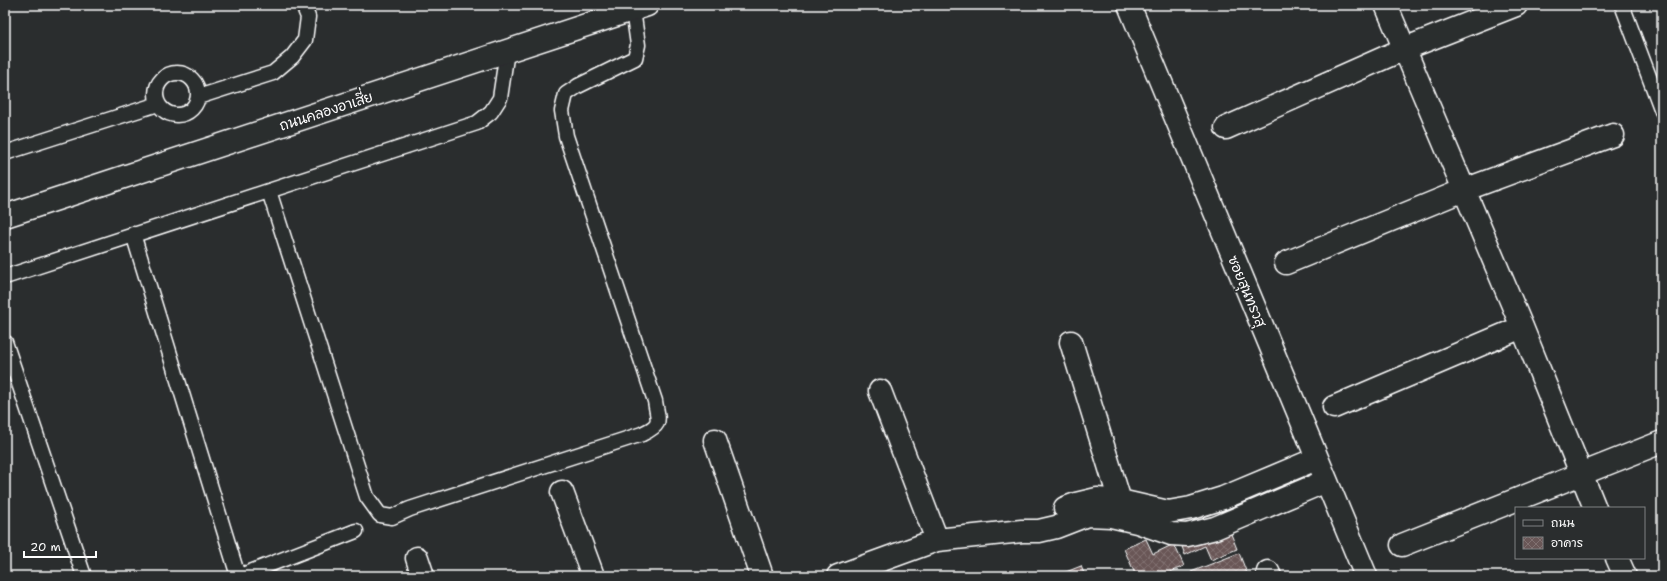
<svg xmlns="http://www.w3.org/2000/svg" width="1667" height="581" font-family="'Shantell Sans','Playpen Sans Thai',sans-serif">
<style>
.building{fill:url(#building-cross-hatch);stroke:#fff}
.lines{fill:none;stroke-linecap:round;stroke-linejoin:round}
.service-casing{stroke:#fff;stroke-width:17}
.minor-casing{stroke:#fff;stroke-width:25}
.tertiary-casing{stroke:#fff;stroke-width:25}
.service{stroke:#2a2d2e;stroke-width:14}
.minor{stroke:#2a2d2e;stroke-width:22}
.tertiary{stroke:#2a2d2e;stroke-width:22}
.labels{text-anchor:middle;stroke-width:3.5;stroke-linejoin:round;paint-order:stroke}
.street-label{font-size:14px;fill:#fff;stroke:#2a2d2e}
</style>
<defs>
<pattern id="building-cross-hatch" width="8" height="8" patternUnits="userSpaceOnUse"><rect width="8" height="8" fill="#695757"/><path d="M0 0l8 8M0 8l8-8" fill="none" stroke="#807070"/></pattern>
</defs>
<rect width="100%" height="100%" fill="#2a2d2e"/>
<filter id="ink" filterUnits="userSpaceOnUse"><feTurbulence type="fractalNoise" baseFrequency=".025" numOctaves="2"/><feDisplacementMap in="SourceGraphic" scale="8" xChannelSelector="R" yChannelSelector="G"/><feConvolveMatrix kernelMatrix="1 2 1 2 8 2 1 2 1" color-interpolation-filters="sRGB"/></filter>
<g filter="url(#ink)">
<!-- building -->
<path class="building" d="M 1227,524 L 1237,549 L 1211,560 L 1205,546 L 1185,555 L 1180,541 Z
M 1146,539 L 1153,554 L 1174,544 L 1184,566 L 1161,576 L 1136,576 L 1124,549 Z
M 1239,553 L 1248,576 L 1193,576 L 1191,572 Z
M 1081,566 L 1085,576 L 1056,576 Z"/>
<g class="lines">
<defs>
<path id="service" d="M 1622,5 L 1662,111
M156 94a21 21 0 1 1 42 0a21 21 0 1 1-42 0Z
M 198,97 L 273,73 L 292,57 L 305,40 L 308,17 L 303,5
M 5,153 L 158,104
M 269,191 L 367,497 L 380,515 L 392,517 L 410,509 L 642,434 C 663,424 658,421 655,401 L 566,136 L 562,111 L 566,94 L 578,86 L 635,58 L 638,45 L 633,10
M 133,234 L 238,576
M 5,277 L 477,123 L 491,112 L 500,98 L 507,51
M 5,342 L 84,576
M 240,576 L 356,531"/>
<path id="minor" d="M 1129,5 L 1366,576
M 1386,5 L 1522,327 L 1595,508
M 1226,128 L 1404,49 L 1516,5
M 1286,263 L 1464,190 L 1613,135
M 1071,342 L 1120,501 L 1120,513
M 880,391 L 937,540
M 1334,407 L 1522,327
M 715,440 L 762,576
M 562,492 L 593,576
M 1065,508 L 1076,504 L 1097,499 L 1120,501 L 1168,512 L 1191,508 L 1223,498 L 1316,459
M 1402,545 L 1662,442
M 417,558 L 423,576
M 1617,558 L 1625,576
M 1268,572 L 1270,576
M 838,576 L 937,540 L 1022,531 L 1039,531 L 1056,527 L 1087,515 L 1111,516 L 1137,522 L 1171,534 L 1187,535 L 1215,528 L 1326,481"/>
<path id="tertiary" d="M 5,216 L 647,5"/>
</defs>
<!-- service casing -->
<use href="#service" class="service-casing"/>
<!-- minor casing -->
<use href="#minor" class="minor-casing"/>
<!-- tertiary casing -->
<use href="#tertiary" class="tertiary-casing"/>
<!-- service -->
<use href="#service" class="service"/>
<!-- minor -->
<use href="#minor" class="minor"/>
<!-- tertiary -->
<use href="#tertiary" class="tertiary"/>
</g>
</g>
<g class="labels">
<!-- street labels -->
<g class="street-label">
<text transform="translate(326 111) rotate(-18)" y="5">ถนนคลองอาเสี่ย</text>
<text transform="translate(1247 291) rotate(67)" y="5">ซอยสุนทรวสุ</text>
</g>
</g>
<!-- margin -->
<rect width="1667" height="581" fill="none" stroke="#2a2d2e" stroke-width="20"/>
<rect x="10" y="10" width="1647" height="561" fill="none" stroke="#fff" stroke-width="1.5" filter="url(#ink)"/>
<!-- legend -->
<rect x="1515" y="507" width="130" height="52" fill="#2a2d2e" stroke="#7f8182"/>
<rect x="1523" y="520" width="20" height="6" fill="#2a2d2e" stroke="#7f8182"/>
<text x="1551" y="527" font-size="12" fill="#ffffff">ถนน</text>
<rect x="1523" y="537" width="20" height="12" fill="url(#building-cross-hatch)" stroke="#7f8182"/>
<text x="1551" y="547" font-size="12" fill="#ffffff">อาคาร</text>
<!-- scale -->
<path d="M24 551v6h72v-6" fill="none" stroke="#ffffff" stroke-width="2"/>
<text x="30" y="551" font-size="12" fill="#ffffff" stroke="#2a2d2e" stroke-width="3" paint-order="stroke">20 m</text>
</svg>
